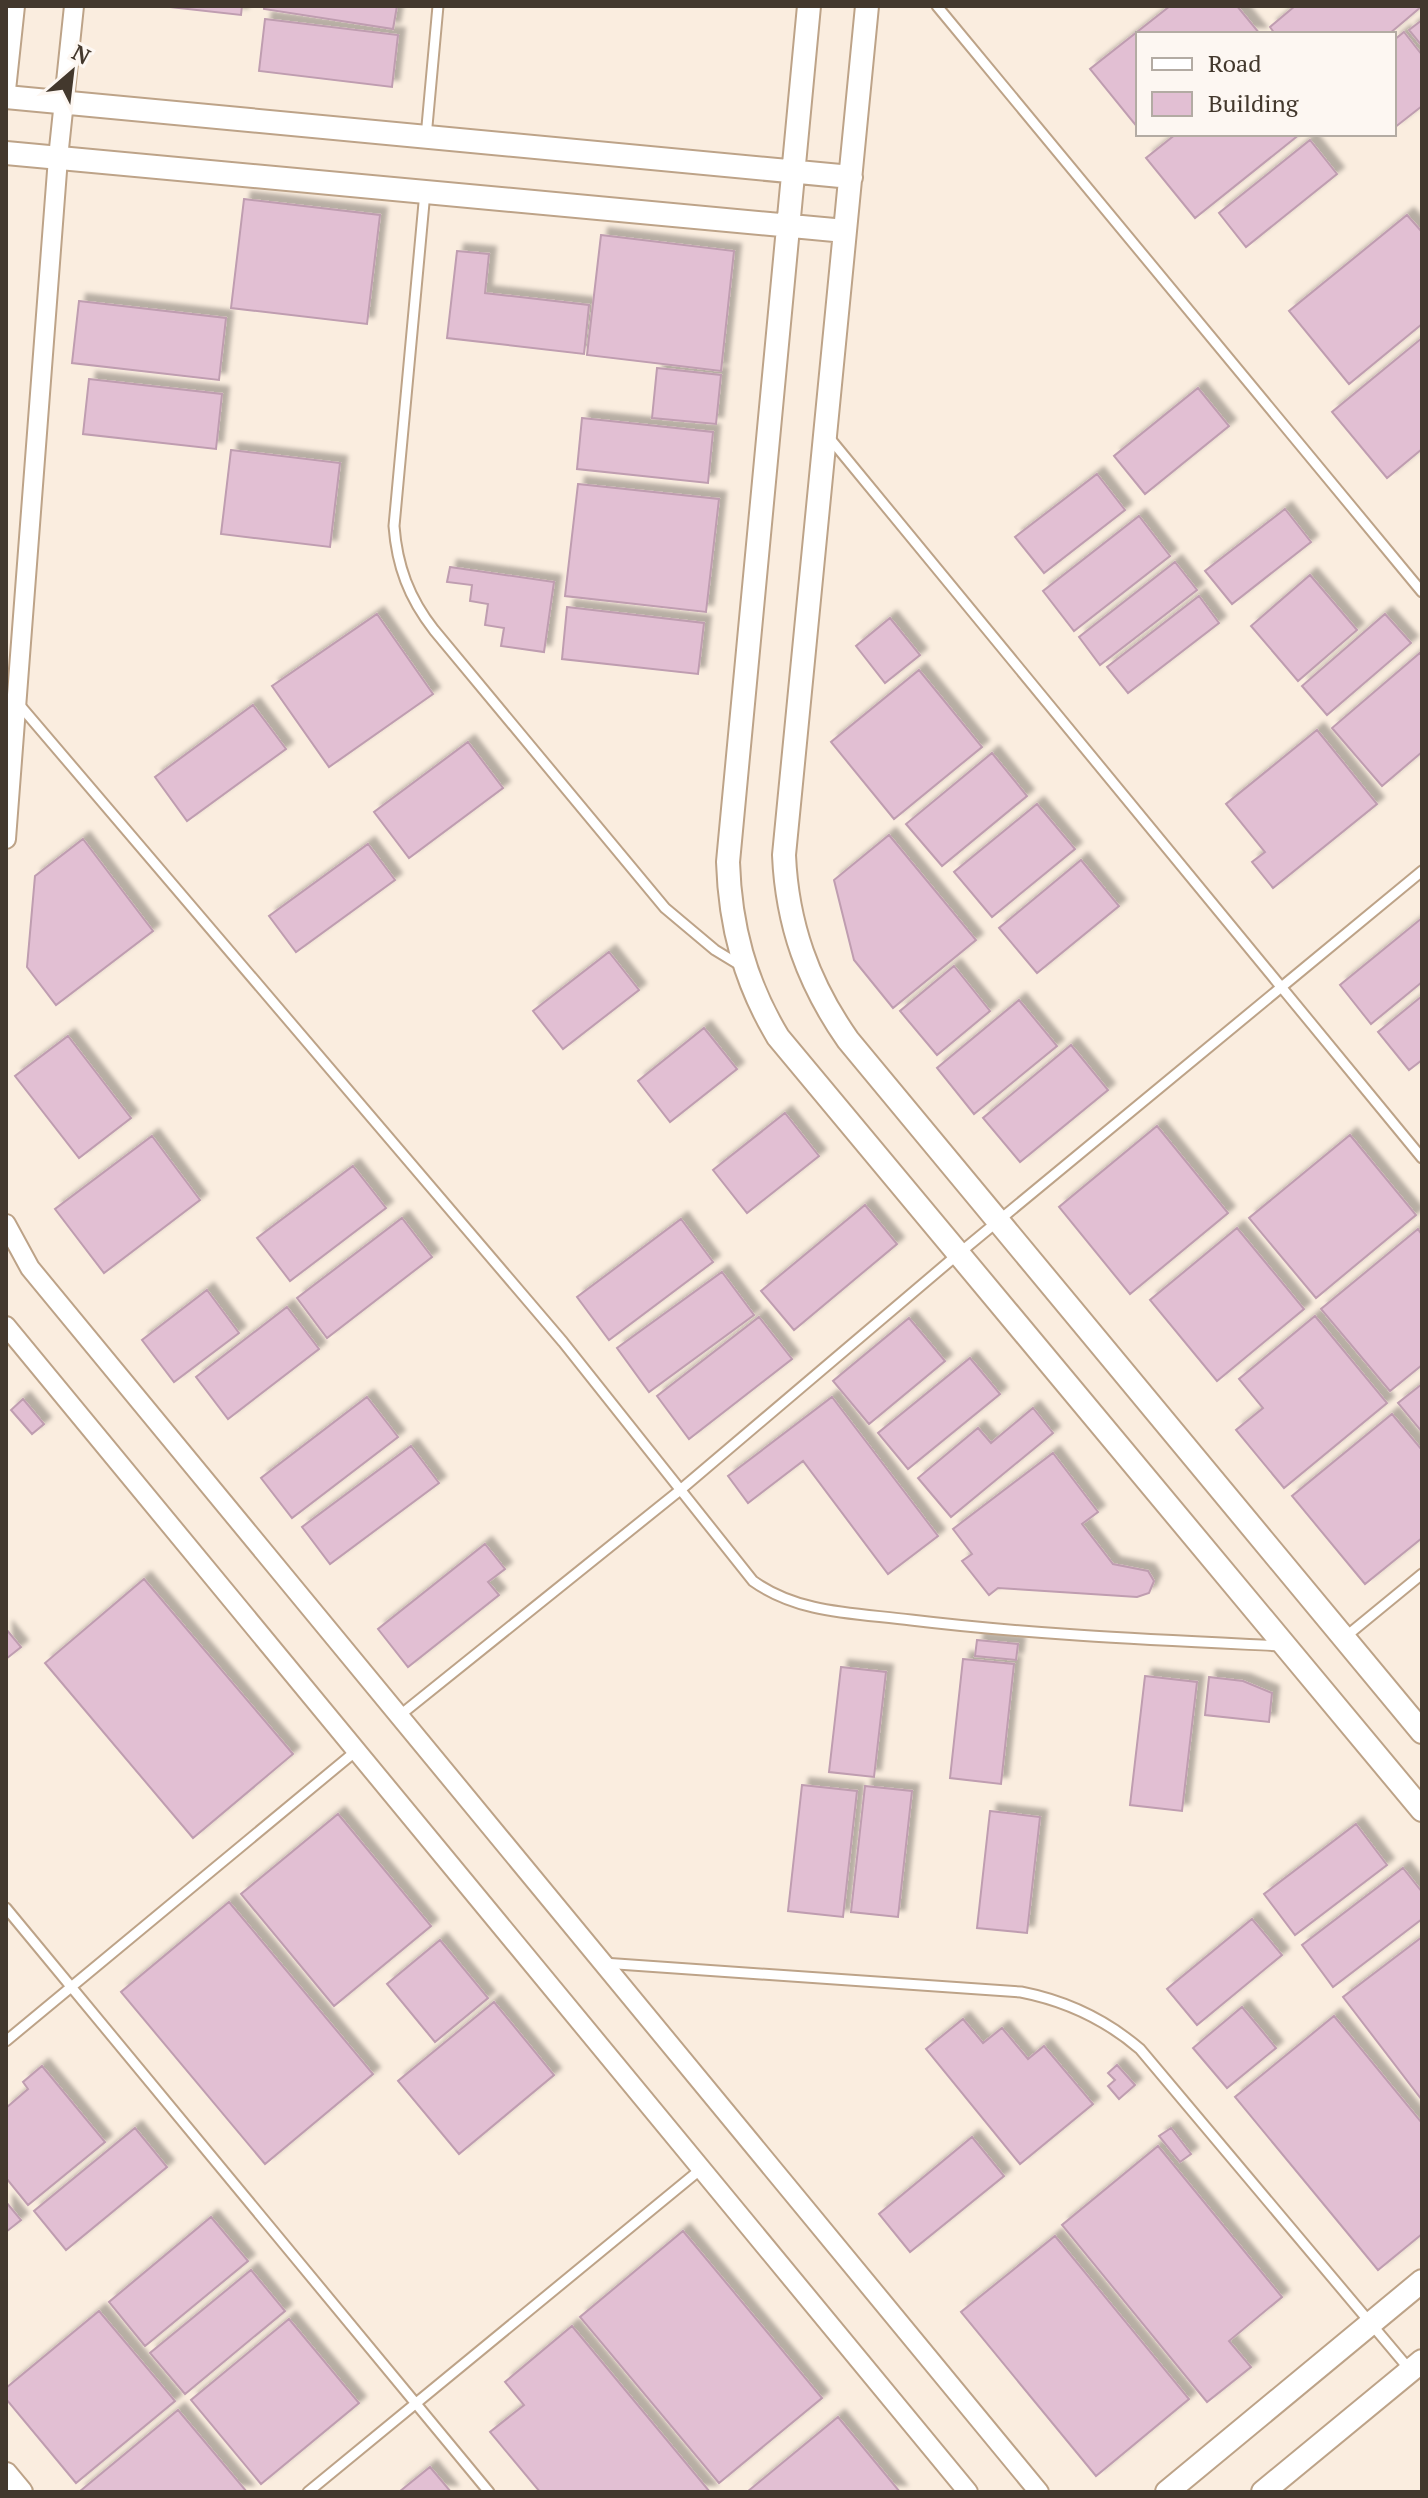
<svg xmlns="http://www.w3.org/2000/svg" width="1428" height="2498" font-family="'PT Serif',serif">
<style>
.built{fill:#faeddf;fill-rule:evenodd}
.building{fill:#e2bfd3;stroke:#bf9db0;stroke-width:2;filter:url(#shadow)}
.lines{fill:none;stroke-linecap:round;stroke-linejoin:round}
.service-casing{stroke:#bda388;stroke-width:13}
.minor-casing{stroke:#bda388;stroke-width:22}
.tertiary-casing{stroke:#bda388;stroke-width:26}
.service{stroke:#fff;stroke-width:9}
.minor{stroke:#fff;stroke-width:18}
.tertiary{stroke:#fff;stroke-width:22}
</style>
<defs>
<filter id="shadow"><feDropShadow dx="7" dy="-7" stdDeviation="2" flood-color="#0004"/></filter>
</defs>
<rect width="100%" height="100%" fill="#fdf7f2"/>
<!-- built -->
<path class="built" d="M 6,6 L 1422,6 L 1422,2492 L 6,2492 ZM 1138,34 L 1394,34 L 1394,134 L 1138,134 Z"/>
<!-- building -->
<path class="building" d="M 161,6 L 242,6 L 241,15 Z
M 264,6 L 397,6 L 393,29 L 264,9 Z
M 1170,6 L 1237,6 L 1260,34 L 1138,34 L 1138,128 L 1090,69 Z
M 1295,6 L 1422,6 L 1389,34 L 1275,34 L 1270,27 Z
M 265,19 L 398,35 L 392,87 L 259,71 Z
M 1422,20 L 1422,46 L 1409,30 Z
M 1404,32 L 1422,55 L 1422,106 L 1394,128 L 1394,40 Z
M 1176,134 L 1300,134 L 1195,218 L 1146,158 Z
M 1310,140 L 1337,174 L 1246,247 L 1219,213 Z
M 244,199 L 380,215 L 367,324 L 231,308 Z
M 1407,215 L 1422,232 L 1422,324 L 1349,384 L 1289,311 Z
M 601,235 L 734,251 L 721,371 L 587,355 Z
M 457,251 L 489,254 L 485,293 L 589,305 L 584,354 L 447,338 Z
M 79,301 L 226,318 L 219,380 L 72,363 Z
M 1422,338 L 1422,449 L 1387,478 L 1332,412 Z
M 657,368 L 721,375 L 716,424 L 652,418 Z
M 89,379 L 222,394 L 216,449 L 83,434 Z
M 1198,388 L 1229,426 L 1145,494 L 1114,456 Z
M 582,418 L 713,432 L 708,483 L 577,469 Z
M 231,450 L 340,463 L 330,547 L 221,534 Z
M 1097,474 L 1125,510 L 1044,573 L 1015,537 Z
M 578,484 L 719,499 L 706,612 L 565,596 Z
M 1285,509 L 1311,542 L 1232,604 L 1205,571 Z
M 1139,516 L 1170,556 L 1074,631 L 1043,591 Z
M 1175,562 L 1197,590 L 1100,665 L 1079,637 Z
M 450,567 L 554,582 L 544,652 L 501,646 L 504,628 L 485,625 L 488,604 L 470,601 L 472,585 L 447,582 Z
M 1310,575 L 1357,630 L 1298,681 L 1251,626 Z
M 1199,596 L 1219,623 L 1128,693 L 1107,667 Z
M 567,607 L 704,623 L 698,674 L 562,659 Z
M 377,614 L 433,694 L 329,767 L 272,686 Z
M 1385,614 L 1411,643 L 1327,715 L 1302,686 Z
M 890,618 L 920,655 L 885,683 L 856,646 Z
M 1421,652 L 1422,752 L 1382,786 L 1332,728 Z
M 919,670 L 982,747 L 894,819 L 831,742 Z
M 253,705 L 286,749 L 187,821 L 155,777 Z
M 1317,730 L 1377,804 L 1273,888 L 1252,862 L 1265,852 L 1226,804 Z
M 468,742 L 503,788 L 409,858 L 374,812 Z
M 992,753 L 1027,796 L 942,866 L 906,824 Z
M 1037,804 L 1075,849 L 992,917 L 954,872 Z
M 889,835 L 976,940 L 893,1008 L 854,960 L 834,880 Z
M 83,839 L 153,931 L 56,1005 L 27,967 L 35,876 Z
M 368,844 L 395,880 L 296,952 L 269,916 Z
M 1081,860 L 1119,906 L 1037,973 L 999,928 Z
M 1422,918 L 1422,982 L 1371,1024 L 1340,985 Z
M 609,952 L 639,990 L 563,1049 L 533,1011 Z
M 954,966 L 990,1011 L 937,1055 L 900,1011 Z
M 1422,996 L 1422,1060 L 1409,1070 L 1378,1032 Z
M 1019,1000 L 1057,1046 L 974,1114 L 937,1068 Z
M 704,1028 L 737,1069 L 670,1122 L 638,1081 Z
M 68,1036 L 131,1118 L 79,1158 L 15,1076 Z
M 1071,1045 L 1108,1090 L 1020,1162 L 983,1118 Z
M 785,1113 L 819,1156 L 747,1213 L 713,1170 Z
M 1157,1126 L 1228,1213 L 1130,1294 L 1059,1207 Z
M 1350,1135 L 1416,1215 L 1316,1298 L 1249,1218 Z
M 152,1136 L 200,1200 L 104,1273 L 55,1209 Z
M 353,1166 L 386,1208 L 290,1281 L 257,1238 Z
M 865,1205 L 897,1244 L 794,1330 L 761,1291 Z
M 402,1218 L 432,1257 L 327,1338 L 297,1298 Z
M 681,1219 L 713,1262 L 609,1340 L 577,1297 Z
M 1237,1228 L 1304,1309 L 1217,1381 L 1150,1300 Z
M 1418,1229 L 1422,1235 L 1422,1365 L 1390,1391 L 1321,1309 Z
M 722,1272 L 754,1315 L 649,1392 L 617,1348 Z
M 207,1290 L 239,1333 L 174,1382 L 142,1340 Z
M 287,1307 L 319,1349 L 228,1419 L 196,1377 Z
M 1315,1316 L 1387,1403 L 1284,1488 L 1236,1430 L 1263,1408 L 1239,1379 Z
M 759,1317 L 792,1359 L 689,1439 L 657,1396 Z
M 909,1318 L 945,1361 L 869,1424 L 833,1381 Z
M 970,1358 L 1000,1394 L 908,1469 L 878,1433 Z
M 1422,1384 L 1422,1432 L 1398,1403 Z
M 367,1397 L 398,1437 L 292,1518 L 261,1478 Z
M 832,1397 L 938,1536 L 888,1574 L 803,1461 L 748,1503 L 728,1476 Z
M 23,1399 L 44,1424 L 32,1434 L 11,1410 Z
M 1033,1408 L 1053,1433 L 951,1517 L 918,1478 L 978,1428 L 991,1443 Z
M 1392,1414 L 1422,1450 L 1422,1538 L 1365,1584 L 1292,1496 Z
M 411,1446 L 439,1483 L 330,1564 L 302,1527 Z
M 1053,1453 L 1098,1512 L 1082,1524 L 1113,1564 L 1148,1571 L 1154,1581 L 1149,1593 L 1137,1597 L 998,1588 L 989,1595 L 962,1561 L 972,1554 L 953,1529 Z
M 485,1544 L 505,1569 L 488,1582 L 499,1595 L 408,1667 L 378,1629 Z
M 144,1579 L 293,1754 L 193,1838 L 45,1663 Z
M 6,1629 L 21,1647 L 6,1659 Z
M 977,1640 L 1018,1644 L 1016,1660 L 975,1656 Z
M 963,1659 L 1014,1664 L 1001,1784 L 950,1778 Z
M 841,1667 L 886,1672 L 874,1777 L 829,1772 Z
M 1145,1676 L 1197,1682 L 1182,1811 L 1130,1805 Z
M 1209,1677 L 1243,1681 L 1272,1693 L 1269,1722 L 1205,1715 Z
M 802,1785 L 857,1791 L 843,1917 L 788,1911 Z
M 865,1786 L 912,1791 L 898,1917 L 851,1912 Z
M 990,1811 L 1040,1817 L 1027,1933 L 977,1928 Z
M 338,1814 L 431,1926 L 334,2006 L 241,1894 Z
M 1356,1824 L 1387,1865 L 1295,1935 L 1264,1894 Z
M 1403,1868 L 1422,1892 L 1422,1919 L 1333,1987 L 1302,1945 Z
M 229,1902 L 373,2074 L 265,2164 L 121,1992 Z
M 1252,1919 L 1282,1955 L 1197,2025 L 1167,1989 Z
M 1422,1937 L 1422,2100 L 1343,1997 Z
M 440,1940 L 488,1998 L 435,2042 L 387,1984 Z
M 494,2002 L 554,2075 L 459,2154 L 398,2081 Z
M 1242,2007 L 1276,2048 L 1227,2088 L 1193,2048 Z
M 1334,2016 L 1422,2123 L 1422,2234 L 1378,2270 L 1235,2097 Z
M 963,2019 L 983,2043 L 1002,2028 L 1028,2059 L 1044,2046 L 1093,2104 L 1020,2164 L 926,2049 Z
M 1117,2065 L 1135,2085 L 1119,2099 L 1108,2086 L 1115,2080 L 1108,2073 Z
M 42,2066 L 105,2142 L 28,2205 L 6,2178 L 6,2108 L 28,2089 L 23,2082 Z
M 135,2128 L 167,2167 L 66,2250 L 34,2211 Z
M 1171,2128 L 1191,2154 L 1180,2162 L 1159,2136 Z
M 972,2137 L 1004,2176 L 910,2252 L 879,2214 Z
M 1158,2146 L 1282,2297 L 1229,2341 L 1251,2367 L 1207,2402 L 1062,2225 Z
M 6,2202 L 21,2220 L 6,2232 Z
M 211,2217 L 248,2261 L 145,2346 L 109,2302 Z
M 683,2231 L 822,2398 L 719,2483 L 580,2317 Z
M 1055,2236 L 1189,2399 L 1096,2476 L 961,2312 Z
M 251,2270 L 285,2311 L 185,2394 L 150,2353 Z
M 99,2311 L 175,2401 L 76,2483 L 6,2399 L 6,2388 Z
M 289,2319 L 359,2403 L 261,2484 L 191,2400 Z
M 572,2326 L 710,2492 L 540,2492 L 490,2432 L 524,2405 L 505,2382 Z
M 178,2410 L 247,2492 L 79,2492 Z
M 838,2417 L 900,2492 L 747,2492 Z
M 430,2467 L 451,2492 L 399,2492 Z"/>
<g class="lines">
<defs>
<path id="service" d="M 937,6 L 1422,592
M 426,137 L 438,6
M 425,192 L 394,526 C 397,566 409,598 434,630 L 665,908 L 715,950 L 743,967
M 827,435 L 1422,1158
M 17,702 L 563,1342 L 753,1581 C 799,1614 856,1613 911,1620 C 1035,1635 1159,1640 1283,1646
M 1344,1638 L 1422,1574
M 399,1716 L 679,1491 L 957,1255 L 1422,871
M 6,1908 L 489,2492
M 603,1963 L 1021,1992 C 1067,2001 1105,2019 1140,2049 L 1410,2370
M 6,2041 L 356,1751
M 308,2492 L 701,2169"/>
<path id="minor" d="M 6,90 L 15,6
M 6,839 L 58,158 L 74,6
M 6,1224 L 30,1268 L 1039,2492
M 6,1326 L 968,2492"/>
<path id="tertiary" d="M 809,6 L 728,862 C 730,926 745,982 778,1037 L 1422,1810
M 867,6 L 784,855 C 787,924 808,983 848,1040 L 1422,1732
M 6,97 L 851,177
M 6,153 L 845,231
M 6,2474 L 21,2492
M 1167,2492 L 1422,2281
M 1263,2492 L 1422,2361"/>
</defs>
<!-- service casing -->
<use href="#service" class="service-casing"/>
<!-- minor casing -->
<use href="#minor" class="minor-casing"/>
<!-- tertiary casing -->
<use href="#tertiary" class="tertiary-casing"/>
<!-- service -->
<use href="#service" class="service"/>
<!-- minor -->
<use href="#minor" class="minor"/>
<!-- tertiary -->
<use href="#tertiary" class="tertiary"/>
</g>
<!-- border -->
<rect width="1428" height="2498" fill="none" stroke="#43382d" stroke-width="16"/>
<!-- legend -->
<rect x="1136" y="32" width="260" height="104" fill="#fdf7f2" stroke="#b3aba3" stroke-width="2"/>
<rect x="1152" y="58" width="40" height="12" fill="#ffffff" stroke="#b3aba3" stroke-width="2"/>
<text x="1208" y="72" font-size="24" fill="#43382d">Road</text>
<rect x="1152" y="92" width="40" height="24" fill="#e2bfd3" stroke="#b3aba3" stroke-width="2"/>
<text x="1208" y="112" font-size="24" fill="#43382d">Building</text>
<!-- north arrow -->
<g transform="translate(72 72) rotate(28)" stroke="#fdf7f2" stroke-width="6" paint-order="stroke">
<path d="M0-6L14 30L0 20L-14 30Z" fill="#43382d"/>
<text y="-12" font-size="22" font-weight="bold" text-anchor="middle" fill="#43382d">N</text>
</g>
</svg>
